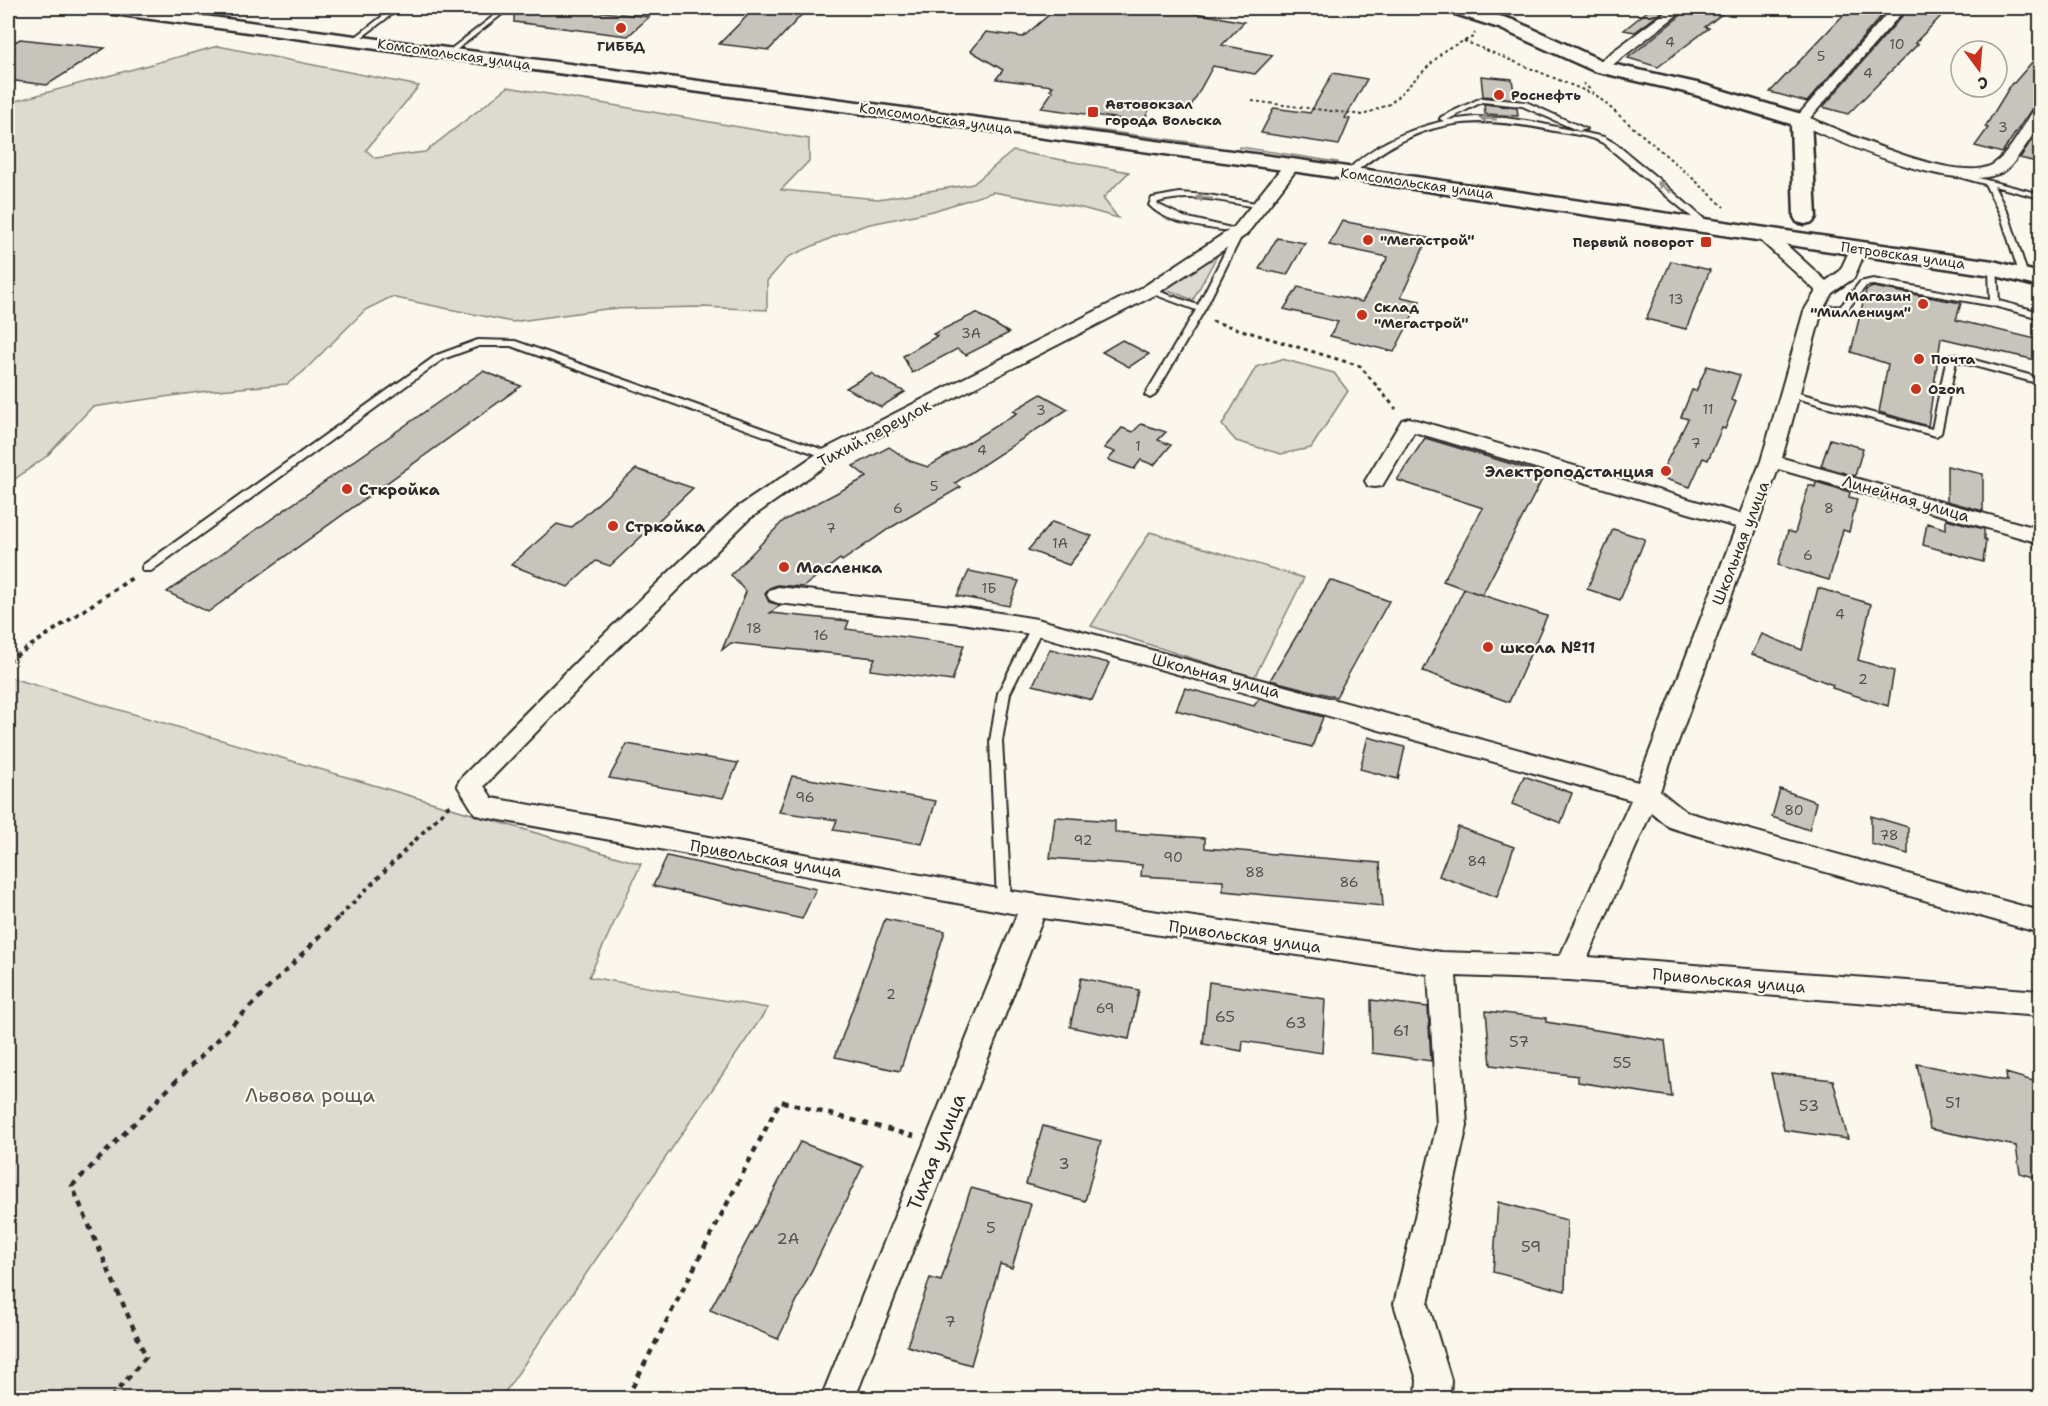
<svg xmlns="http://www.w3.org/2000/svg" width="2048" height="1406" font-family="'Shantell Sans',sans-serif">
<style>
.green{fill:#dddad0;stroke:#84827e;stroke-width:1.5}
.building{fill:#c7c4bc;stroke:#2b2b2b;stroke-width:1.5}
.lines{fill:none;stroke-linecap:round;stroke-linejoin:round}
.lane-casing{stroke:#2b2b2b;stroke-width:4}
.street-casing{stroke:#2b2b2b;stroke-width:4}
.secondary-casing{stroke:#2b2b2b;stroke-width:5}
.path-far3{stroke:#2b2b2b;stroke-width:2;stroke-dasharray:3 3;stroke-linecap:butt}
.path-far2{stroke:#2b2b2b;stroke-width:3;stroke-dasharray:4 4;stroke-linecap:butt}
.path-far1{stroke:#2b2b2b;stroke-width:4;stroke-dasharray:4.5 4.5;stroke-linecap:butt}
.path{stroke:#2b2b2b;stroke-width:4.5;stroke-dasharray:6 6;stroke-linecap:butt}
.lane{fill:#fbf7ec;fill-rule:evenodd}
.street{fill:#fbf7ec;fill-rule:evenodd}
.secondary{fill:#fbf7ec;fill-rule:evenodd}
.oneway{fill:#93918c}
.poi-dot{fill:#c8321e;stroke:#fbf7ec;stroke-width:2}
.labels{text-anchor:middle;stroke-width:4.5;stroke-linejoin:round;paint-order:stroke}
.number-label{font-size:14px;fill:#52514f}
.far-poi-label{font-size:14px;font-weight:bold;fill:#2b2b2b;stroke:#fbf7ec;text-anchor:start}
.far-street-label{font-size:14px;fill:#2b2b2b;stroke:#fbf7ec}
.street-label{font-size:16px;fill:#2b2b2b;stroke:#fbf7ec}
.poi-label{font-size:16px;font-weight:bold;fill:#2b2b2b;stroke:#fbf7ec;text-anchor:start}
.near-number-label{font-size:16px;fill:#52514f}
.near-park-label{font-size:20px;fill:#585754;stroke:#fbf7ec}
.near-street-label{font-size:20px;fill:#2b2b2b;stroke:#fbf7ec}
</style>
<rect width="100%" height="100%" fill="#fbf7ec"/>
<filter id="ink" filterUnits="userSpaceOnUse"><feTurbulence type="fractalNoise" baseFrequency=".0167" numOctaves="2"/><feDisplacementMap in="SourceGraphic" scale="12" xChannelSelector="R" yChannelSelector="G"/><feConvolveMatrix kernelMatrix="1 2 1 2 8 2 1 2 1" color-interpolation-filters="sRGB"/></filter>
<g filter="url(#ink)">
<!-- green -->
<path class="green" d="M 218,46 L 419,86 L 366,150 L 375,158 L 425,152 L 508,87 L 809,139 L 809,161 L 781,190 L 878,199 L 973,184 L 1013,151 L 1129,172 L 1103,198 L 1118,218 L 1082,208 L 993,192 L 933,211 L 866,225 L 840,234 L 788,257 L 767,281 L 767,310 L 702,307 L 606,309 L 512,322 L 391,297 L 365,310 L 302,373 L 287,384 L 207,391 L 92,407 L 47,456 L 8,484 L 8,103 Z
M 1026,121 L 1212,145 L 1211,149 L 1024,125 Z
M 1240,147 L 1338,162 L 1336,167 L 1237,152 Z
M 1218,254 L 1193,300 L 1163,288 Z
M 1282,359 L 1334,373 L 1348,391 L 1311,448 L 1281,454 L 1236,441 L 1222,425 L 1256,367 Z
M 1150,532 L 1304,578 L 1254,678 L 1091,626 Z
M 8,677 L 641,864 L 589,977 L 768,1008 L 501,1398 L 8,1398 Z"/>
<!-- building -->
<path class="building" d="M 514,8 L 567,8 L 649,17 L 628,36 L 514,22 Z
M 755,8 L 808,8 L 769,50 L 719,44 Z
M 1057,8 L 1169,8 L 1244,22 L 1222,45 L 1273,55 L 1255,74 L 1213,66 L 1189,110 L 1152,104 L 1143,122 L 1041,108 L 1053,91 L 1050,90 L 1053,86 L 996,79 L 1003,70 L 971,51 L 986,32 L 1023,37 Z
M 1690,8 L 1730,8 L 1705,27 L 1709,28 L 1658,67 L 1628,58 Z
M 1850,8 L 1884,13 L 1807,102 L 1770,92 Z
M 1909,8 L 1923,8 L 1944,13 L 1915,43 L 1918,44 L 1848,114 L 1823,107 Z
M 1650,9 L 1662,12 L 1635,32 L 1624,30 Z
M 20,39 L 105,48 L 47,85 L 8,80 L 8,46 Z
M 2040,53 L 2040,105 L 2033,107 L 2002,153 L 1975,146 L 1988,128 L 1985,127 L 2012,83 L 2014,83 Z
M 1333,73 L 1367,79 L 1345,118 L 1350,119 L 1339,145 L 1261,133 L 1274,108 L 1310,113 Z
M 1481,76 L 1512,79 L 1515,99 L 1483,96 Z
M 1484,104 L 1517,108 L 1518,116 L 1485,114 Z
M 2040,121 L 2040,163 L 2020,158 L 2035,134 Z
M 1342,221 L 1428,238 L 1401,297 L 1420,301 L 1394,352 L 1330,336 L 1338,322 L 1284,309 L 1298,287 L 1362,302 L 1388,257 L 1329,245 Z
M 1277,238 L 1305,243 L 1287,275 L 1259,269 Z
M 1671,261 L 1710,270 L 1686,329 L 1646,319 Z
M 1873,287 L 1961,303 L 1956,320 L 2040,340 L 2040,361 L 1941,338 L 1928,426 L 1879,412 L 1888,364 L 1851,352 L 1866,290 Z
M 976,313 L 1009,333 L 966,355 L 957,349 L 912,373 L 903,356 L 937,336 L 933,334 Z
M 1122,340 L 1149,354 L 1129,367 L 1102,352 Z
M 1707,366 L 1740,375 L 1731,400 L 1736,402 L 1725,429 L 1722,428 L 1708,460 L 1703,458 L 1690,487 L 1659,477 L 1688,419 L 1681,417 L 1692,390 L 1696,391 Z
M 483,371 L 521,386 L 208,612 L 167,592 Z
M 871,373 L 877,377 L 905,392 L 881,407 L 846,388 Z
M 1041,394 L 1068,409 L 955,483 L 961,487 L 890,528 L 842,561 L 840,559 L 803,587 L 777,585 L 769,588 L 765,594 L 769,602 L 780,605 L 770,613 L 849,621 L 846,629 L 964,645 L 952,681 L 870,670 L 875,658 L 731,643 L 722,650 L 746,592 L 731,575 L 783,521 L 867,477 L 853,466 L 889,447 L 910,461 L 928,467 L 1017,413 L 1013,411 Z
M 1141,424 L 1166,432 L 1158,440 L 1171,445 L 1154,465 L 1141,460 L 1134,469 L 1108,460 L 1115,452 L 1104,448 L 1122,428 L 1133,432 Z
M 1425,438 L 1545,474 L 1482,595 L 1443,581 L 1483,508 L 1397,480 Z
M 1830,439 L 1863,448 L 1855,476 L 1821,466 Z
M 1947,466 L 1983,474 L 1983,511 L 1947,501 Z
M 636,469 L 693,488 L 610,566 L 596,561 L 568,587 L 511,565 L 557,524 L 571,528 Z
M 1816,482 L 1850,492 L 1849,497 L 1857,499 L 1849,532 L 1843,530 L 1829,580 L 1778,565 L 1788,531 L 1795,533 L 1809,485 L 1815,487 Z
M 1946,519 L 1984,529 L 1984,539 L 1986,540 L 1983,562 L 1923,545 L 1927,523 L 1946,529 Z
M 1052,522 L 1092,536 L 1069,565 L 1028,550 Z
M 1613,529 L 1645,539 L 1620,600 L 1587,589 Z
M 969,571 L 1019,581 L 1009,606 L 957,596 Z
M 1330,580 L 1389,601 L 1336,697 L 1270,680 Z
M 1818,588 L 1871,604 L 1858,660 L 1894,671 L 1888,706 L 1832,688 L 1833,685 L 1752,654 L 1762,634 L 1802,650 Z
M 1464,589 L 1547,616 L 1509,702 L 1423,671 Z
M 1050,649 L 1109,663 L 1092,700 L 1033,685 Z
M 1185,688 L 1254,706 L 1259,699 L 1323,717 L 1312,747 L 1176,710 Z
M 1368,737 L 1405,747 L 1398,779 L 1360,769 Z
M 627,744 L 738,763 L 723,798 L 609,778 Z
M 792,776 L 936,801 L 922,844 L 833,830 L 837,820 L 779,812 Z
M 1524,776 L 1572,793 L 1561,823 L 1512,804 Z
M 1780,789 L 1816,802 L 1809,830 L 1772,817 Z
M 1871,816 L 1908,827 L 1908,854 L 1871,844 Z
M 1055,817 L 1115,821 L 1115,832 L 1205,838 L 1205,848 L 1380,863 L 1383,906 L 1223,891 L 1223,881 L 1141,876 L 1142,865 L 1050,858 Z
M 1458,827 L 1514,847 L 1497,897 L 1439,876 Z
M 667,856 L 816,889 L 802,919 L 653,886 Z
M 885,919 L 945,931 L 900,1071 L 835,1057 Z
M 1081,978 L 1139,990 L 1129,1039 L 1070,1027 Z
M 1209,982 L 1325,999 L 1322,1053 L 1243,1041 L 1242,1051 L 1203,1044 Z
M 1371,1000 L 1428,1007 L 1431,1061 L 1372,1053 Z
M 1486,1011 L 1546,1018 L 1546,1022 L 1665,1041 L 1672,1097 L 1578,1082 L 1578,1076 L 1491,1065 Z
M 1917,1064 L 2007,1081 L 2006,1073 L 2040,1083 L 2040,1179 L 2020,1173 L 2016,1146 L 1930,1129 Z
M 1771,1073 L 1833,1080 L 1848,1139 L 1784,1130 Z
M 1043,1126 L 1101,1141 L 1085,1201 L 1026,1184 Z
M 800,1142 L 863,1166 L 778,1339 L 710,1310 Z
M 971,1188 L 1031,1204 L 1012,1268 L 1000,1264 L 971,1365 L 907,1346 L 930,1278 L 941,1281 Z
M 1498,1202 L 1567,1220 L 1565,1291 L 1493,1272 Z"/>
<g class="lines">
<defs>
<path id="lane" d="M 393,8 L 400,8 L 357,41 L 353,41 L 353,39 Z
M 504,8 L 510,8 L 451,54 L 447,54 L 447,52 Z
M 1481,98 L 1526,102 L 1586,129 L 1579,131 L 1522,106 L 1482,102 L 1447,120 L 1476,117 L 1505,118 L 1533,122 L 1604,137 L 1616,144 L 1656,177 L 1712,226 L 1705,228 L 1603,143 C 1588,135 1571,134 1554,131 C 1472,113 1417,119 1352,175 L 1345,173 C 1372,145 1406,130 1444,121 L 1440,119 L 1441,117 Z
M 1963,174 L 2040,194 L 2040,198 L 1994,186 L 2009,216 L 2028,276 L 2027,278 L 2020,276 L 2001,216 L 1985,184 L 1963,178 Z
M 1179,193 L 1208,195 L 1262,204 L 1266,206 L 1262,208 C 1229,203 1192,192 1158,202 L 1157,204 L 1184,217 L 1244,231 L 1205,309 L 1155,395 L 1150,398 L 1145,395 L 1196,310 L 1145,291 L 1152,289 L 1198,305 L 1235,232 C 1208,227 1169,226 1149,205 L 1152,198 Z
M 1993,265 L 1997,268 L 1999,301 L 2040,312 L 2040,318 L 1994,306 L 1873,285 L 1866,286 L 1847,310 L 1813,314 L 1809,311 L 1813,308 L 1841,306 L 1860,282 L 1873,279 L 1990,300 L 1989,268 Z
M 478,340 L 515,341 L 832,453 L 833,455 L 828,458 L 824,457 L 511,346 L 479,346 L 443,359 L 151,571 L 143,571 L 142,568 L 143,565 L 437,355 Z
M 1952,354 L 2040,378 L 2040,384 L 1956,361 L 1941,433 L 1936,436 L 1788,396 L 1786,394 L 1791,391 L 1932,429 L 1947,357 Z
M 1037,623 L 1043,627 L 1010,693 L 1002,741 L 1011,901 L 1009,905 L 1004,907 L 999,905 L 997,901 L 990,741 L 998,693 L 1031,627 Z"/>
<path id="street" d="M 1671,8 L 1686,8 L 1606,70 L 1596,70 L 1594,67 L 1596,64 Z
M 1892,8 L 1906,8 L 1810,118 C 1847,134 1954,182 1990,166 C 2008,158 2024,124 2035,108 L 2040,107 C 2040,124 2034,134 2024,148 C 2018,156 2011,168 2003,172 C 1957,196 1841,142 1796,123 L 1794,120 Z
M 1292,160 L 1300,165 L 1246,235 L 1155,295 L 835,459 L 749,519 L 609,657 L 484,786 L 492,798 L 1004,890 L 1441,952 L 1560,956 L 1631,800 L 1037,635 L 961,623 L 778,603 L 770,600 L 767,595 L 770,590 L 778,587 L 961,607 L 1037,619 L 1638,782 L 1736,527 L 1414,432 L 1382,486 L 1375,487 L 1368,486 L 1365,481 L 1402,420 L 1409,418 L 1740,514 L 1761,461 L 1804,311 L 1816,291 L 1758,238 L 1756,234 L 1764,229 L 1770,230 L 1826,281 L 1840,271 L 1852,245 L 1864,245 L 1866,249 L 1854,278 L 1832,293 L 1822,311 L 1782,458 L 2040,529 L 2040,543 L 1778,469 L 1660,791 L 1686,812 L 2040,911 L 2040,933 L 1678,830 L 1669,827 L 1651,812 L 1588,957 L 2040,991 L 2040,1016 L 1569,980 L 1456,976 L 1467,1125 L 1428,1304 L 1451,1380 L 1450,1398 L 1416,1398 L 1417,1380 L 1394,1304 L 1437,1125 L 1428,974 L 1043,918 L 855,1398 L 821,1398 L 1017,914 L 484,817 L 475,814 L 457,785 L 461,778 L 593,645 L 735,509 L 821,451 L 1143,287 L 1234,227 L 1286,162 Z"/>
<path id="secondary" d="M 97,8 L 143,8 L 1292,159 L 1993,261 L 2040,273 L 2040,287 L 1992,275 L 1292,171 L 106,13 L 100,12 Z
M 1446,8 L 1472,8 L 1513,20 L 1607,63 L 1701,84 L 1808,116 L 1811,120 L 1816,217 L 1813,222 L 1805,224 L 1797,222 L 1794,217 L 1791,124 L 1689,93 L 1594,71 L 1499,28 L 1449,12 Z"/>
</defs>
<!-- lane casing -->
<use href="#lane" class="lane-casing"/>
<!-- street casing -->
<use href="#street" class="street-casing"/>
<!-- secondary casing -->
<use href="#secondary" class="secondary-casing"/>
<!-- path-far3 -->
<path class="path-far3" d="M 1464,41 L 1593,94
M 1583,83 C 1629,126 1679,164 1724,207
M 1252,101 L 1363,115 L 1390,104 L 1446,49 L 1473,37 L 1475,33"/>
<!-- path-far2 -->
<path class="path-far2" d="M 1212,321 L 1360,366 L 1396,409"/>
<!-- path-far1 -->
<path class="path-far1" d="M 8,661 L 132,578
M 339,917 L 452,803"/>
<!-- path -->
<path class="path" d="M 111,1398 L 146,1357 L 72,1186 L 341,915
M 627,1398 L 780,1101 L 914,1136"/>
<!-- lane -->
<use href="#lane" class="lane"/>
<!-- street -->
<use href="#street" class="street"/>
<!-- secondary -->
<use href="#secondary" class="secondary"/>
</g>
<!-- one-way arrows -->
<defs><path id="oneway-solid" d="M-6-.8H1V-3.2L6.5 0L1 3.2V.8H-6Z" transform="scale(1.5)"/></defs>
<g class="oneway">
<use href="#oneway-solid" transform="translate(1488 119) rotate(-176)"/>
<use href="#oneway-solid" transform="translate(1664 187) rotate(-142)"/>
<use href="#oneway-solid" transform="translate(1204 198) rotate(-175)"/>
</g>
</g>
<!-- markers -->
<g class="poi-dot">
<circle cx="621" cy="28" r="6"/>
<circle cx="1499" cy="95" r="6"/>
<rect x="1087" y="106" width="12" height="12" rx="3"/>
<circle cx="1368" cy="240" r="6"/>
<rect x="1700" y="236" width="12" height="12" rx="3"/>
<circle cx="1923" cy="304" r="6"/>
<circle cx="1362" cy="315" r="6"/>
<circle cx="1919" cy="359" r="6"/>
<circle cx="1916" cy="389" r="6"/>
<circle cx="1666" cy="471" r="6"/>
<circle cx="347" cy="489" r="6"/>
<circle cx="613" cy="526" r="6"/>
<circle cx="784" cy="567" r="6"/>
<circle cx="1488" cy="647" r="6"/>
</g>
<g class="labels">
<!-- number labels -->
<g class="number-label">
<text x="1670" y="47">4</text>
<text x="1897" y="49">10</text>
<text x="1821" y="61">5</text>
<text x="1868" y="78">4</text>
<text x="2003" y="132">3</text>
<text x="1676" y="304">13</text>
<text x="971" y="338">3А</text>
<text x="1708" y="414">11</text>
<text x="1041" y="415">3</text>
<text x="1696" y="448">7</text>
<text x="1138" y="451">1</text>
<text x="982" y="455">4</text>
<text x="934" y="491">5</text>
<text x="898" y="513">6</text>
<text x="1829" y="513">8</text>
<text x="831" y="533">7</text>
<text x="1060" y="548">1А</text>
<text x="1808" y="560">6</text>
<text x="989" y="593">1Б</text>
<text x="1840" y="619">4</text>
<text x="754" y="633">18</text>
<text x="821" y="640">16</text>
<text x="1863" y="684">2</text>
<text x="805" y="802">96</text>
<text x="1794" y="815">80</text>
<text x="1889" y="840">78</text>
<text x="1083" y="845">92</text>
<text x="1173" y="862">90</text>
<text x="1477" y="866">84</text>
<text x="1255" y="877">88</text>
<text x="1349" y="887">86</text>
<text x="891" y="999">2</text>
<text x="1105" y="1013">69</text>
</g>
<!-- far-poi labels -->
<g class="far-poi-label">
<text x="621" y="51" text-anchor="middle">ГИББД</text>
<text x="1511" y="100">Роснефть</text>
<text x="1105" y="109">Автовокзал<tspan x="1105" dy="16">города Вольска</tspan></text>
<text x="1380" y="245">"Мегастрой"</text>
<text x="1694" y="247" text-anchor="end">Первый поворот</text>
<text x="1911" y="301" text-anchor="end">Магазин<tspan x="1911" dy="16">"Миллениум"</tspan></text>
<text x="1374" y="312">Склад<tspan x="1374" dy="16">"Мегастрой"</tspan></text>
<text x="1931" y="364">Почта</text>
<text x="1928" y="394">Ozon</text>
</g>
<!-- far-street labels -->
<g class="far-street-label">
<text transform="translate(454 54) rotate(8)" y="5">Комсомольская улица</text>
<text transform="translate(936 118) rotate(8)" y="5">Комсомольская улица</text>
<text transform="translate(1417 183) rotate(8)" y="5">Комсомольская улица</text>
<text transform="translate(1903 255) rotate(8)" y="5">Петровская улица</text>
</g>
<!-- street labels -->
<g class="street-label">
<text transform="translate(874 433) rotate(-28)" y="6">Тихий переулок</text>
<text transform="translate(1906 498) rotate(16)" y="6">Линейная улица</text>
<text transform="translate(1740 543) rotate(-69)" y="6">Школьная улица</text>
<text transform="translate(1216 675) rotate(15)" y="6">Школьная улица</text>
<text transform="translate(766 858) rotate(10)" y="6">Привольская улица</text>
<text transform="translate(1245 936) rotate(8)" y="6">Привольская улица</text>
<text transform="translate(1729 980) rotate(5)" y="6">Привольская улица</text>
</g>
<!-- poi labels -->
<g class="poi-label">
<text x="1654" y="477" text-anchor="end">Электроподстанция</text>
<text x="359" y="495">Сткройка</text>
<text x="625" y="532">Стркойка</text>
<text x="796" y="573">Масленка</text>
<text x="1500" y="653">школа №11</text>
</g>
<!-- near-number labels -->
<g class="near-number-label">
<text x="1225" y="1022">65</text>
<text x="1296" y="1028">63</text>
<text x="1401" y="1036">61</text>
<text x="1519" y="1047">57</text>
<text x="1622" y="1068">55</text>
<text x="1953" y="1108">51</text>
<text x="1809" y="1111">53</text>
<text x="1064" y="1169">3</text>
<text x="991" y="1233">5</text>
<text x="788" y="1244">2А</text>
<text x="1531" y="1252">59</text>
<text x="950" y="1327">7</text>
</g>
<!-- near-park labels -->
<g class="near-park-label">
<text x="310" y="1102">Львова роща</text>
</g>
<!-- near-street labels -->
<g class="near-street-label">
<text transform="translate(936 1152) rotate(-68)" y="7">Тихая улица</text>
</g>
</g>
<!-- margin -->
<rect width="2048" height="1406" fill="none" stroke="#fbf7ec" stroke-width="30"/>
<rect x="15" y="15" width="2018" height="1376" fill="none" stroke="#2b2b2b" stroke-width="2" filter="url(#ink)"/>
<!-- north arrow -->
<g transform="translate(1979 69) rotate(164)"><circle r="28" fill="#fbf7ec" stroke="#a8a59f" stroke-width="1.5"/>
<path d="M0-4.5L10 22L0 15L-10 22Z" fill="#c8321e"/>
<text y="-9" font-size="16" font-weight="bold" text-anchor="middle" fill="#2b2b2b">С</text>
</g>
</svg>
